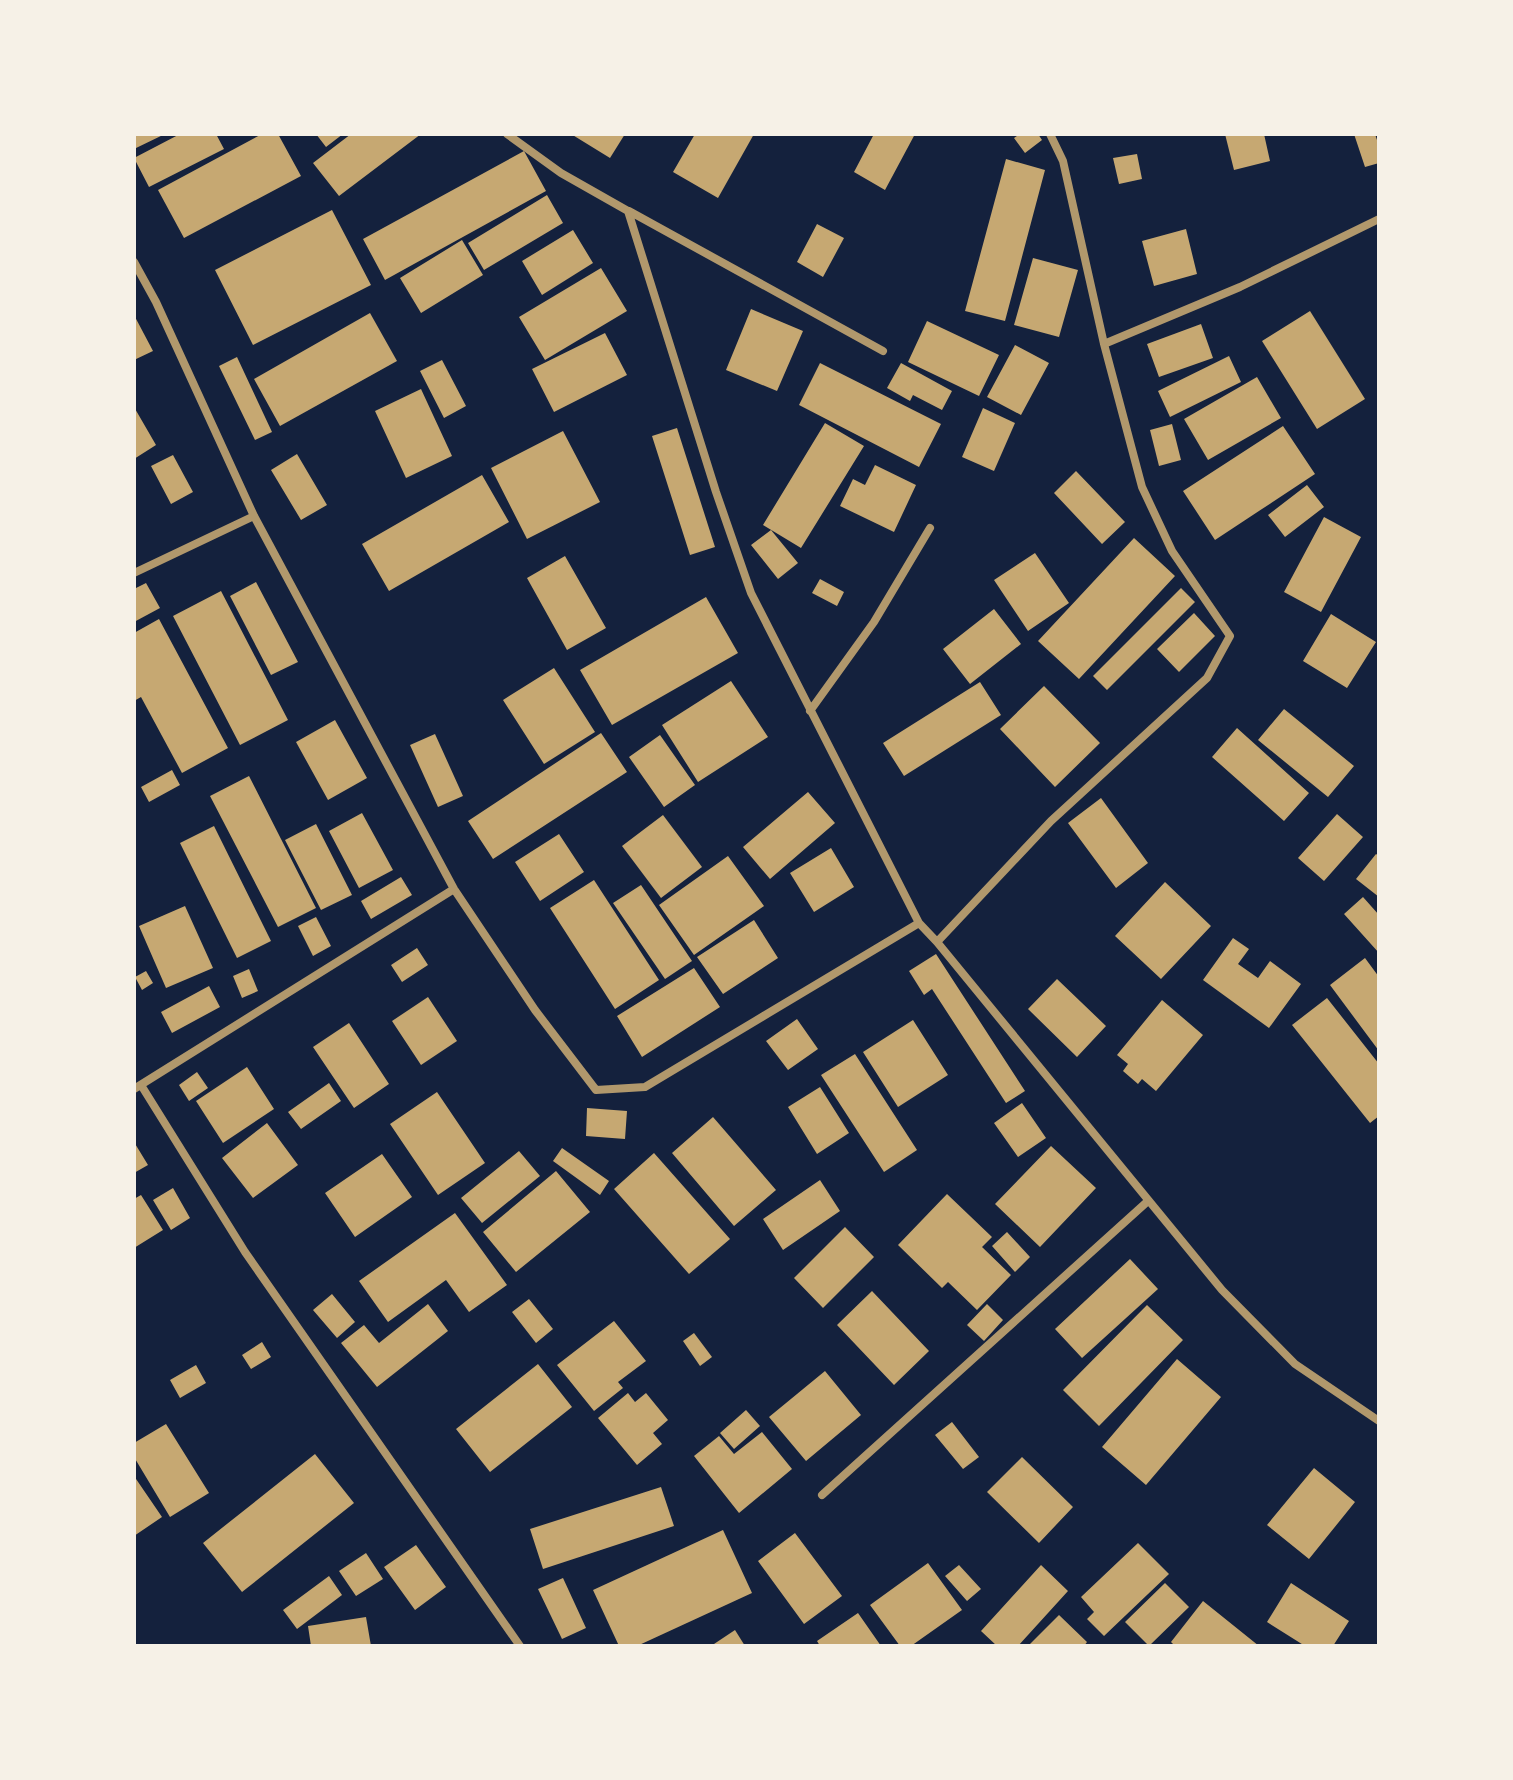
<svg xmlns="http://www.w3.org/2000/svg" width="1513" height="1780" font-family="'Noto Sans',sans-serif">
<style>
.building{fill:#c6a872}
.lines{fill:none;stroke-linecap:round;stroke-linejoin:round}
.minor{stroke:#b1986c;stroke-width:8}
</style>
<rect width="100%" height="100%" fill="#14213d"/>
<!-- building -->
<path class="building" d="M 134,134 L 165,134 L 134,149 Z
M 180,134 L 216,134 L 224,149 L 149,187 L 134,158 Z
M 262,134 L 278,134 L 301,176 L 184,238 L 158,190 Z
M 316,134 L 343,134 L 326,147 Z
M 351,134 L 421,134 L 339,196 L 313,163 Z
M 571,134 L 625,134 L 610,158 Z
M 695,134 L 754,134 L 718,198 L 673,172 Z
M 874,134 L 915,134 L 885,190 L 854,172 Z
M 1020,134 L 1038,134 L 1042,140 L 1025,153 L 1014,138 Z
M 1225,134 L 1264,134 L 1270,161 L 1234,170 Z
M 1354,134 L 1375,134 L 1379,146 L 1379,163 L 1365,167 Z
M 524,151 L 546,191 L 385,280 L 363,239 Z
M 1137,154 L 1142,179 L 1119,184 L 1113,158 Z
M 1006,159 L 1045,170 L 1005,321 L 965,311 Z
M 547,195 L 563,223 L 484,270 L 468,243 Z
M 332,210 L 371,285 L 253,345 L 215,270 Z
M 817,224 L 844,238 L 823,277 L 797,262 Z
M 1186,229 L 1197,274 L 1154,286 L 1142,241 Z
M 573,230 L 593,263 L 542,295 L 522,261 Z
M 462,240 L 483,275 L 421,313 L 400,278 Z
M 1033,258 L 1078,270 L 1059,337 L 1014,325 Z
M 601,268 L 627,311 L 545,360 L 519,317 Z
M 751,309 L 803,331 L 777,391 L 726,370 Z
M 1310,311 L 1365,399 L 1317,429 L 1262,341 Z
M 370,313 L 397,361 L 280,426 L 254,379 Z
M 134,315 L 153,351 L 134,360 Z
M 927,321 L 999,355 L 979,396 L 908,362 Z
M 1201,324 L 1213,358 L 1159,377 L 1147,344 Z
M 605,333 L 627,375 L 554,412 L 532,369 Z
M 1015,345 L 1049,363 L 1021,415 L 987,397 Z
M 1229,356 L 1241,382 L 1170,417 L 1158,391 Z
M 237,357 L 272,432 L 255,440 L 219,366 Z
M 442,360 L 466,406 L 444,418 L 420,371 Z
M 820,363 L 941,424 L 919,467 L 799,405 Z
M 901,363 L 952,391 L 942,410 L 913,395 L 910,401 L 887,388 Z
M 1257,377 L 1281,418 L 1208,460 L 1184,419 Z
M 421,389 L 452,456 L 406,478 L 375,411 Z
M 134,407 L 156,445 L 134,459 Z
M 983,408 L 1015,423 L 994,471 L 962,457 Z
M 825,423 L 864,446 L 801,548 L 763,525 Z
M 1172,424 L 1181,460 L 1159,466 L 1150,430 Z
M 1283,426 L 1315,474 L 1215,540 L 1183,491 Z
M 677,428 L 715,547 L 690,555 L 652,436 Z
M 563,431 L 600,502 L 527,539 L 491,468 Z
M 297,454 L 327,505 L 301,520 L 271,470 Z
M 173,455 L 193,492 L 171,504 L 151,466 Z
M 875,465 L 916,485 L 894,532 L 840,506 L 853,479 L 865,485 Z
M 1076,471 L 1125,522 L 1102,544 L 1054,493 Z
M 482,475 L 509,522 L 389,591 L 362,544 Z
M 1307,485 L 1324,507 L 1285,537 L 1268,515 Z
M 1324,517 L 1361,537 L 1321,612 L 1284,592 Z
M 771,530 L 798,563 L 778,579 L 751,545 Z
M 1134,538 L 1175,576 L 1079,679 L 1038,641 Z
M 1035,553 L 1069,603 L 1028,631 L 994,580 Z
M 565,556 L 606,628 L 567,650 L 527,578 Z
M 820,579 L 844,592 L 837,606 L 812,593 Z
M 256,582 L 298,662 L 271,675 L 230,596 Z
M 146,583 L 160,608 L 134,622 L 134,589 Z
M 1181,588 L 1195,602 L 1107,690 L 1093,676 Z
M 221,591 L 288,720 L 240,745 L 173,616 Z
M 706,597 L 738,653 L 612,725 L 580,670 Z
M 994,609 L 1021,644 L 970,684 L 943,649 Z
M 1194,613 L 1215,636 L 1179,672 L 1157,649 Z
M 1331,614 L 1376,642 L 1347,688 L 1303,661 Z
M 159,619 L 228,748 L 182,773 L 141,697 L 134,701 L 134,633 Z
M 554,668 L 595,732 L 544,764 L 503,700 Z
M 731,681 L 768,737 L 698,782 L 662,725 Z
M 980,682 L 1001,715 L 904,776 L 883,743 Z
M 1044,686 L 1100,743 L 1055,787 L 1000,729 Z
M 1284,709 L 1354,766 L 1328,797 L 1258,740 Z
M 335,720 L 367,778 L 328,800 L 296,742 Z
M 1237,728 L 1309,793 L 1284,821 L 1212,757 Z
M 601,733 L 627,772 L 493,859 L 468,821 Z
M 435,734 L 463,796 L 438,807 L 410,745 Z
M 660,735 L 695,785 L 664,807 L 629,757 Z
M 172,770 L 180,785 L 149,802 L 141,787 Z
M 249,776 L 316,908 L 278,927 L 210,796 Z
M 808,792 L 835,823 L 770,879 L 743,847 Z
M 1101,798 L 1148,863 L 1116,888 L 1068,823 Z
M 362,813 L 393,870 L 359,888 L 329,831 Z
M 1337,814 L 1363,837 L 1324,881 L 1298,858 Z
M 663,815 L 702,867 L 661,898 L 622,846 Z
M 316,824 L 352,895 L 321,910 L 285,840 Z
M 214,826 L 271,941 L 237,958 L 180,843 Z
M 559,834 L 584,872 L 540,901 L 515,862 Z
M 831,848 L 854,887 L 814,912 L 790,873 Z
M 1376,854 L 1379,856 L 1379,897 L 1356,879 Z
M 728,856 L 764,906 L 694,955 L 659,905 Z
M 401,877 L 412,895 L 371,919 L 361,901 Z
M 594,880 L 659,980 L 615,1009 L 550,908 Z
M 1165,882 L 1211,926 L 1161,979 L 1115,936 Z
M 641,885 L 692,961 L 665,979 L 613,903 Z
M 1363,897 L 1379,915 L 1379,953 L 1344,914 Z
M 185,906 L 213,968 L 166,988 L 139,926 Z
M 316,917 L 331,946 L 313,956 L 298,926 Z
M 754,920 L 778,958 L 723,994 L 697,957 Z
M 1233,938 L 1249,949 L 1238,964 L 1258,978 L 1270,961 L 1301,984 L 1269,1028 L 1203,980 Z
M 417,948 L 428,965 L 402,982 L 391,965 Z
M 936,954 L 1025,1091 L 1006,1103 L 932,989 L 924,995 L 909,971 Z
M 1365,958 L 1379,977 L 1379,1051 L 1330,985 Z
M 694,968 L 720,1007 L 642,1057 L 617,1016 Z
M 249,969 L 258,991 L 242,998 L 233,976 Z
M 146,971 L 153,983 L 142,990 L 135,977 Z
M 1057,979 L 1106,1026 L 1077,1057 L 1028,1009 Z
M 209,986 L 220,1007 L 172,1033 L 161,1012 Z
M 428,997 L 457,1041 L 421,1065 L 392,1021 Z
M 1327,998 L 1379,1064 L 1379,1116 L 1370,1123 L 1292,1025 Z
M 1162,1000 L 1203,1035 L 1156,1091 L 1142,1079 L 1138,1084 L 1123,1071 L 1128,1064 L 1117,1055 Z
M 797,1019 L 818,1049 L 788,1070 L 766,1041 Z
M 913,1020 L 948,1075 L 898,1107 L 863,1052 Z
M 349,1023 L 389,1084 L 354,1108 L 313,1047 Z
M 855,1054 L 917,1150 L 884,1172 L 821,1075 Z
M 247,1067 L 274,1109 L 223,1143 L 196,1101 Z
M 197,1072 L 208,1088 L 189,1101 L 179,1085 Z
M 329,1083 L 341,1101 L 301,1129 L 288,1112 Z
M 820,1087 L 849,1133 L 817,1154 L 788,1107 Z
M 437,1092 L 485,1163 L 438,1195 L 390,1124 Z
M 1022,1103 L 1046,1138 L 1018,1157 L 994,1123 Z
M 587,1108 L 627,1111 L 625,1139 L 586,1136 Z
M 713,1117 L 776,1190 L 734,1226 L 672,1153 Z
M 267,1123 L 298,1165 L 253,1198 L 222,1158 Z
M 134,1142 L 148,1165 L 134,1173 Z
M 1051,1146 L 1096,1188 L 1040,1247 L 995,1204 Z
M 562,1148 L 609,1181 L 600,1195 L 553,1161 Z
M 519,1151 L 540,1176 L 482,1223 L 461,1198 Z
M 654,1153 L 730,1239 L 689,1274 L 614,1189 Z
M 382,1154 L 412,1197 L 355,1237 L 325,1193 Z
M 556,1171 L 590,1212 L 516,1272 L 483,1232 Z
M 820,1180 L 840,1211 L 783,1250 L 763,1219 Z
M 173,1188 L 190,1218 L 171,1230 L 153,1200 Z
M 947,1194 L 992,1237 L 982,1247 L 1011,1275 L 977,1310 L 948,1282 L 942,1288 L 898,1245 Z
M 141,1195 L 163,1230 L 134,1248 L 134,1199 Z
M 455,1213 L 507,1285 L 469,1312 L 446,1280 L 388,1322 L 359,1281 Z
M 845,1227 L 874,1257 L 823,1308 L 794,1278 Z
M 1007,1232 L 1030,1257 L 1015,1272 L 992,1246 Z
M 1130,1259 L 1158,1289 L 1082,1358 L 1055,1329 Z
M 872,1291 L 929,1351 L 894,1385 L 837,1325 Z
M 332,1294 L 355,1322 L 337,1338 L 313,1310 Z
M 529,1299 L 553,1329 L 536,1343 L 512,1312 Z
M 428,1304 L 448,1331 L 377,1387 L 341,1343 L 364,1325 L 379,1343 Z
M 987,1304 L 1003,1320 L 984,1341 L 967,1325 Z
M 1147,1305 L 1183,1340 L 1099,1426 L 1063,1390 Z
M 614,1321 L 646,1361 L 618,1382 L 623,1388 L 594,1411 L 557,1365 Z
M 694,1333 L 712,1357 L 700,1366 L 683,1341 Z
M 262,1342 L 271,1357 L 251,1369 L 242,1355 Z
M 1177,1359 L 1221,1397 L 1146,1485 L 1102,1447 Z
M 538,1364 L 572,1407 L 490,1472 L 456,1429 Z
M 196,1365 L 206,1383 L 180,1398 L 170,1380 Z
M 825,1371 L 861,1415 L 806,1461 L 769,1417 Z
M 628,1393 L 635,1402 L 646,1393 L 668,1420 L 653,1433 L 662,1444 L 637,1465 L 598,1418 Z
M 746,1410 L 760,1426 L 734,1449 L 720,1433 Z
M 952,1422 L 979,1457 L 963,1469 L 935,1435 Z
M 166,1424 L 209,1493 L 170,1517 L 134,1457 L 134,1443 Z
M 762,1432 L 792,1469 L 739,1513 L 694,1456 L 719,1436 L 734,1454 Z
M 315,1454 L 354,1503 L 242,1592 L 203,1543 Z
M 1022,1457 L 1073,1507 L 1039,1543 L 987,1492 Z
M 1314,1468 L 1355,1502 L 1309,1559 L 1267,1525 Z
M 134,1476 L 162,1517 L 134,1536 Z
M 661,1487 L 674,1526 L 543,1569 L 530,1529 Z
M 723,1530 L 752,1593 L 637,1646 L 619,1646 L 593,1590 Z
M 795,1533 L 842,1596 L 804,1624 L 758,1561 Z
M 1138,1543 L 1169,1574 L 1104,1636 L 1087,1619 L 1094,1612 L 1081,1597 Z
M 416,1545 L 446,1587 L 415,1610 L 384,1567 Z
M 366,1553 L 383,1579 L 356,1596 L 339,1571 Z
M 928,1563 L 962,1610 L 911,1646 L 900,1646 L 870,1605 Z
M 959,1565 L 981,1589 L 967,1601 L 945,1576 Z
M 1041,1565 L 1068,1591 L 1018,1646 L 997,1646 L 981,1631 Z
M 329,1576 L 342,1595 L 297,1629 L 283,1610 Z
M 563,1578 L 586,1628 L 562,1639 L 538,1589 Z
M 1165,1583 L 1189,1607 L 1149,1646 L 1125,1622 Z
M 1291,1583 L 1349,1621 L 1333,1646 L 1305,1646 L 1267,1622 Z
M 1203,1601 L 1259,1646 L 1175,1646 L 1171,1642 Z
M 858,1613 L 881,1646 L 820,1646 L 817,1641 Z
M 1059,1615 L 1087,1642 L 1084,1646 L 1028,1646 Z
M 366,1617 L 371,1646 L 311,1646 L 308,1626 Z
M 735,1630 L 745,1646 L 711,1646 Z"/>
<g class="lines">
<!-- minor -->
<path class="minor" d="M 507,134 L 561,173 L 628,211 L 716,492 L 751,593 L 919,923 L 937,942 L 1222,1290 L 1295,1364 L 1379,1421
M 629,211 L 883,351
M 134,262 L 156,302 L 254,516 L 454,889 L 535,1010 L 596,1090 L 645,1087 L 919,923
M 1104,344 L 1240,287 L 1379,219
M 134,573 L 254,516
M 810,711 L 874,622 L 930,528
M 937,942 L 1051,821 L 1207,678 L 1230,636 L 1172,551 L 1142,487 L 1104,344 L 1063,161 L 1050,134
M 141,1085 L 245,1252 L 520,1646
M 134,1089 L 454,889
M 822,1495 L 1148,1201"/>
</g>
<!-- border -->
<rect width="1513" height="1780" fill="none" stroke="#f6f1e7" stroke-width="272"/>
</svg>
